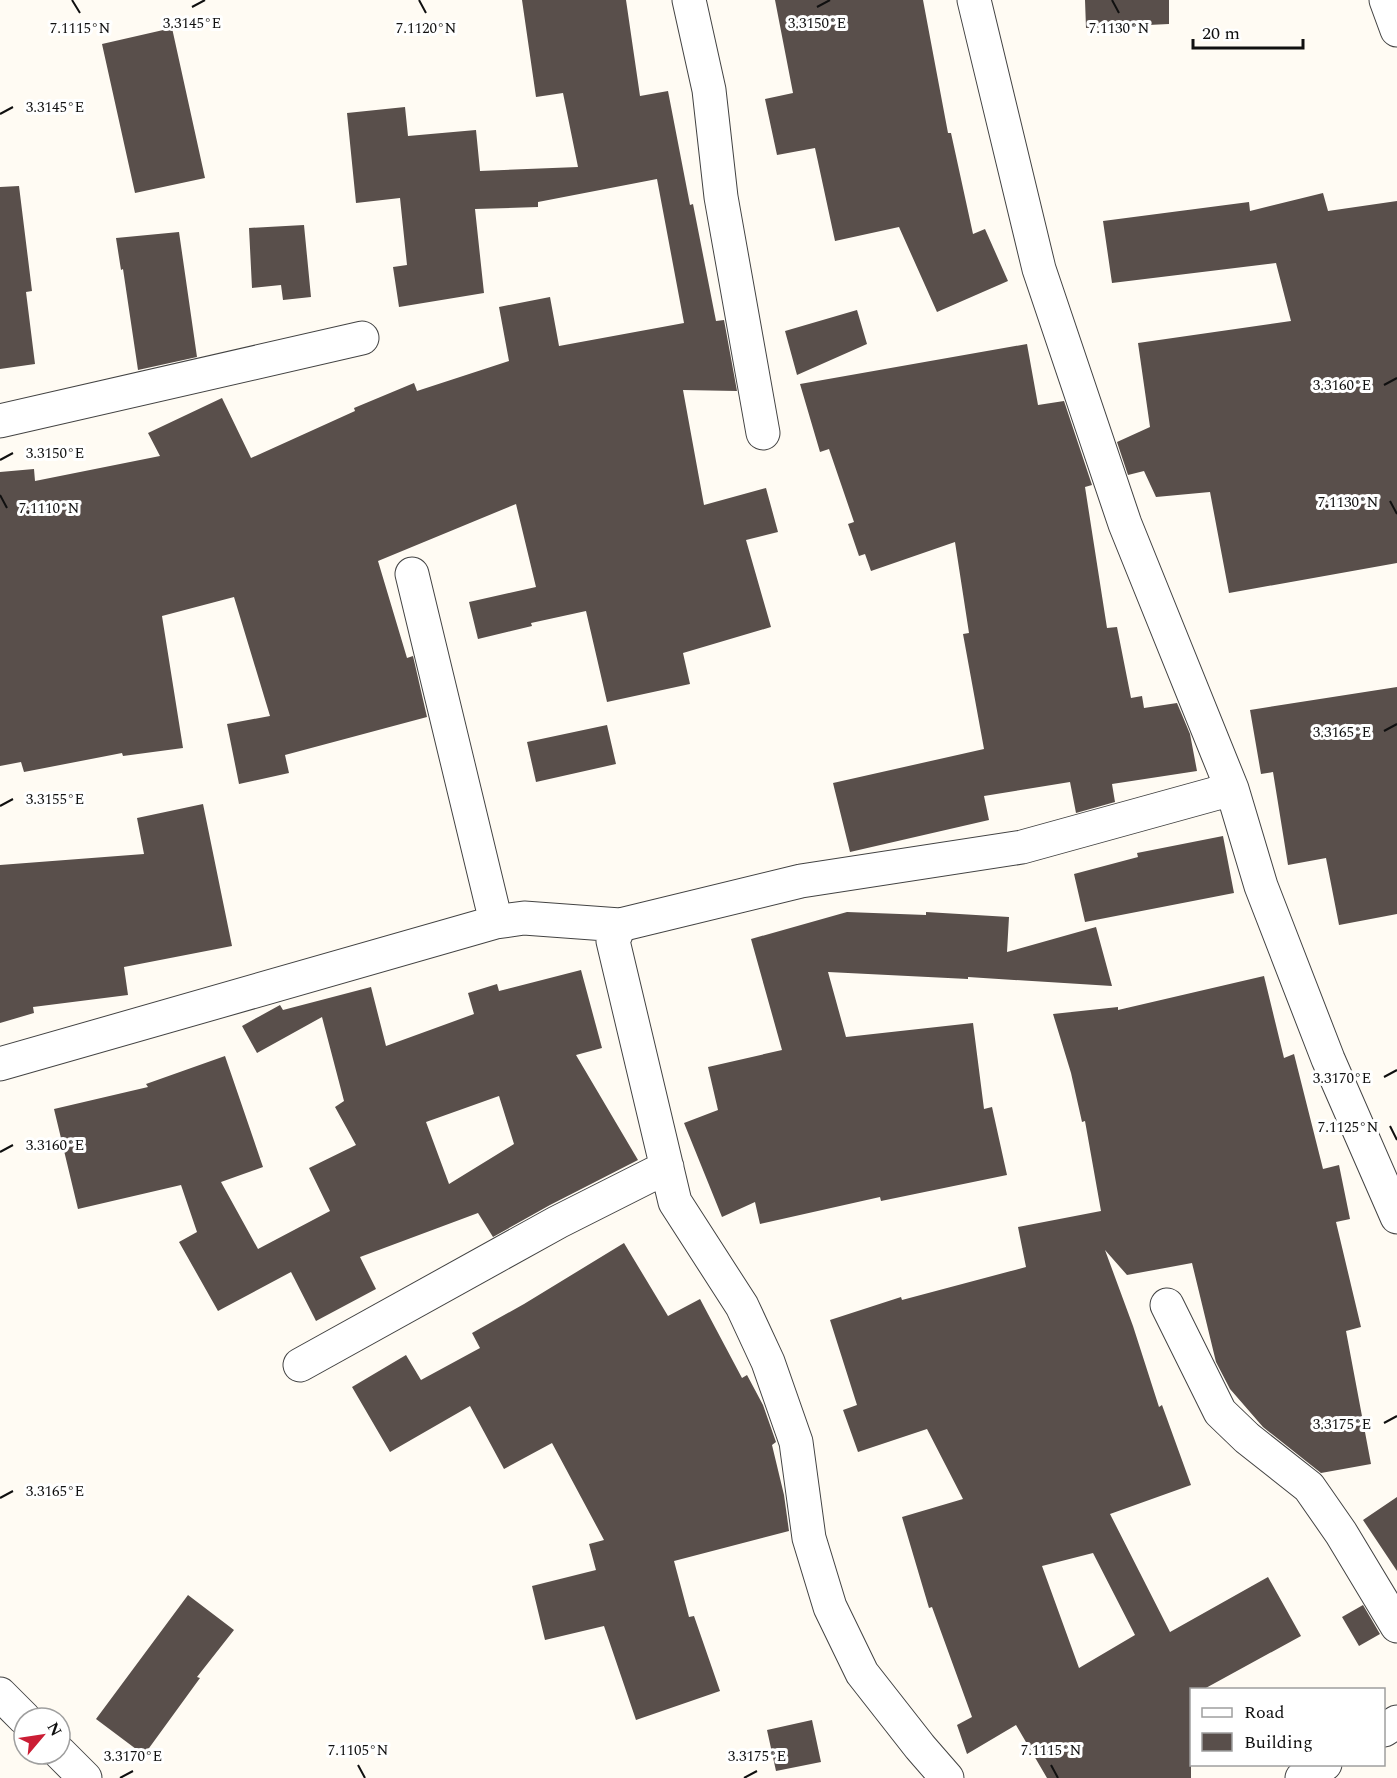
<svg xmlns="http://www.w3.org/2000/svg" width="1397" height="1778" font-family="Spectral,serif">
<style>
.building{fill:#594f4b;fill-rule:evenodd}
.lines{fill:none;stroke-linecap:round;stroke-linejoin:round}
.street-casing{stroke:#434343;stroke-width:35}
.street{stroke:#fff;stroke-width:33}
.ticks{fill:none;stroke:#101010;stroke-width:2}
.ticks-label{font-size:15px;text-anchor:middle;fill:#101010;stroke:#fff;stroke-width:6;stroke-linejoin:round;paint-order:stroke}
</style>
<rect width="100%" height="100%" fill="#fffbf3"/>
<!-- building -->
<path class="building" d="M 522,0 L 626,0 L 640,96 L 668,91 L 690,205 L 693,204 L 716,321 L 724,320 L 737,391 L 683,390 L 704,505 L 766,488 L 778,532 L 746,540 L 771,627 L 683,653 L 690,684 L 607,702 L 586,611 L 531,623 L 532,626 L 478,639 L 469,602 L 536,587 L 516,504 L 378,561 L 407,658 L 413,656 L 427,717 L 285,755 L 289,773 L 239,784 L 227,724 L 270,716 L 234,597 L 162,616 L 183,748 L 123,756 L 122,753 L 24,772 L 21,762 L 0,766 L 0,472 L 34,469 L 35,481 L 160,456 L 148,433 L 222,398 L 251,458 L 355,411 L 354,408 L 414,383 L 417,391 L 509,361 L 499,307 L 550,297 L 559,346 L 684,323 L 657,179 L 538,202 L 538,207 L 475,209 L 484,293 L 399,307 L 393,267 L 407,265 L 400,198 L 356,203 L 347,113 L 405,107 L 408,136 L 476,130 L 480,171 L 578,167 L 563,93 L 536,97 Z
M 775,0 L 923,0 L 948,133 L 951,133 L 973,234 L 985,229 L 1008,281 L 937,312 L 899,227 L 835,241 L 815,148 L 777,155 L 765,99 L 793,93 Z
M 1085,0 L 1169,0 L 1169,24 L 1086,28 Z
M 172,28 L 205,178 L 135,193 L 102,44 Z
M 19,186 L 32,291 L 26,292 L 35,364 L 0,369 L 0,187 Z
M 1323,193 L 1328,211 L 1397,201 L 1397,563 L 1229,593 L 1210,492 L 1156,497 L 1144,471 L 1128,475 L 1117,442 L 1150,427 L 1138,343 L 1291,321 L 1276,263 L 1112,283 L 1103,221 L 1249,202 L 1250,211 Z
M 304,225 L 311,297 L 283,300 L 281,285 L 252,288 L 249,228 Z
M 179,232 L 197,357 L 138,370 L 123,269 L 121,270 L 116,238 Z
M 857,310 L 867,344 L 797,375 L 785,331 Z
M 1027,344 L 1038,405 L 1064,401 L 1092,485 L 1085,487 L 1107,628 L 1117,627 L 1131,698 L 1142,696 L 1144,708 L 1177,703 L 1190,734 L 1197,771 L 1112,784 L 1115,802 L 1076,813 L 1070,782 L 984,796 L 989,820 L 850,852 L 833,783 L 984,749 L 963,634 L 969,633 L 955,542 L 871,571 L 865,554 L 859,556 L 848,524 L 854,522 L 829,449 L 820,452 L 800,384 Z
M 1397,687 L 1397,914 L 1339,925 L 1326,858 L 1288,865 L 1273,772 L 1261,774 L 1250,710 Z
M 607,725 L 616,764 L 536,782 L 527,742 Z
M 203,804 L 232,946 L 124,967 L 128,995 L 33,1007 L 34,1013 L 0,1023 L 0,865 L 144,854 L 137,818 Z
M 1223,836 L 1234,893 L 1085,922 L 1074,874 L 1138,857 L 1137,853 Z
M 847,912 L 926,915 L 926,912 L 1009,917 L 1007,952 L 1096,927 L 1112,986 L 968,977 L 968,979 L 828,972 L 846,1037 L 973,1023 L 984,1109 L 992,1107 L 1007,1175 L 881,1201 L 880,1197 L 760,1224 L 755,1202 L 722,1217 L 684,1123 L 718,1110 L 708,1067 L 782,1050 L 751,939 Z
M 581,970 L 602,1048 L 576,1055 L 638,1160 L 550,1205 L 493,1237 L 478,1213 L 360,1257 L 376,1289 L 316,1321 L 291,1272 L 218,1311 L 179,1242 L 197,1232 L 181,1185 L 78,1209 L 54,1109 L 148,1087 L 146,1084 L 225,1056 L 263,1167 L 221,1182 L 258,1249 L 330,1211 L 309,1168 L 356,1145 L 335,1107 L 344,1101 L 322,1017 L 257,1053 L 242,1026 L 280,1005 L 283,1010 L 371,987 L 386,1046 L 474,1014 L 468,993 L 497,984 L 499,991 ZM 499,1096 L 514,1144 L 449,1184 L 426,1122 Z
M 1264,976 L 1284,1058 L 1294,1054 L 1323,1169 L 1339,1165 L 1350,1219 L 1336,1222 L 1361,1327 L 1346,1331 L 1371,1464 L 1321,1473 L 1263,1427 L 1230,1389 L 1216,1362 L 1192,1263 L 1127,1275 L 1105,1250 L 1133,1326 L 1159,1407 L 1162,1405 L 1191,1485 L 1110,1514 L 1170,1632 L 1268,1577 L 1301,1636 L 1204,1689 L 1191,1689 L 1191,1778 L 1047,1778 L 1016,1725 L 967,1754 L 957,1725 L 972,1717 L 932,1607 L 929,1608 L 902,1517 L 963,1499 L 927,1429 L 858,1452 L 843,1410 L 857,1405 L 830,1320 L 901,1297 L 902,1300 L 1026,1267 L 1018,1227 L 1101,1211 L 1085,1121 L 1082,1122 L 1071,1073 L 1053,1014 L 1118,1007 L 1118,1010 ZM 1093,1553 L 1135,1635 L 1079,1668 L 1042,1566 Z
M 624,1243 L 668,1316 L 700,1299 L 742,1378 L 747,1375 L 763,1405 L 776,1442 L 772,1445 L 784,1495 L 789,1531 L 674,1561 L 689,1617 L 694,1616 L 720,1691 L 636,1720 L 604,1626 L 545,1640 L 532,1586 L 596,1570 L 589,1544 L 604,1540 L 552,1443 L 504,1469 L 470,1406 L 390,1452 L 352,1387 L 406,1355 L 421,1380 L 480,1348 L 472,1333 L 524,1304 Z
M 1397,1497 L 1397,1571 L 1363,1520 Z
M 188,1595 L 234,1630 L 197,1677 L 200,1678 L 144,1755 L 96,1719 Z
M 1363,1605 L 1380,1634 L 1359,1646 L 1342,1617 Z
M 812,1720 L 821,1762 L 776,1771 L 767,1730 Z"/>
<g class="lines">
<defs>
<path id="street" d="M 689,0 L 709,90 L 721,197 L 763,433
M 974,0 L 1039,269 L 1125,524 L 1232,789 L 1261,886 L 1328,1059 L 1397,1217
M 1386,0 L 1397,30
M 0,421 L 362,338
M 412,574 L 496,922
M 620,925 L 613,941 L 675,1202 L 742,1306 L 768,1362 L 796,1442 L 809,1538 L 830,1607 L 862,1673 L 920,1747 L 947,1778
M 0,1064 L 496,922 L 524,918 L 620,925 L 801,881 L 1022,847 L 1232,789
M 1167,1305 L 1220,1412 L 1247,1438 L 1309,1487 L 1341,1533 L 1397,1626
M 300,1365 L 558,1222 L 667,1167
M 0,1694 L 24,1718
M 1384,1730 L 1397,1722
M 60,1753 L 85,1778
M 1302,1778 L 1325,1764"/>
</defs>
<!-- street casing -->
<use href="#street" class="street-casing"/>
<!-- street -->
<use href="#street" class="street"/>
</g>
<!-- ticks -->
<path class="ticks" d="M 72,0 L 80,13M 419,0 L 426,13M 1112,0 L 1119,13M 192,7 L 205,0M 817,7 L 830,0M 0,114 L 13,107M 1384,385 L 1397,378M 0,460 L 13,453M 0,495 L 7,508M 1390,501 L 1397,514M 1384,731 L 1397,724M 0,806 L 13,799M 1384,1077 L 1397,1070M 1390,1126 L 1397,1140M 0,1152 L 13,1145M 1384,1423 L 1397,1416M 0,1498 L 13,1491M 358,1765 L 365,1778M 1051,1765 L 1058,1778M 120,1778 L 133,1771M 744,1778 L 757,1771"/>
<g class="ticks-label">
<text x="817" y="28">3.3150°E</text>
<text x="192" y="28">3.3145°E</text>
<text x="80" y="33">7.1115°N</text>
<text x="426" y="33">7.1120°N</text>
<text x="1119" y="33">7.1130°N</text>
<text x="55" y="112">3.3145°E</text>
<text x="1342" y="390">3.3160°E</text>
<text x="55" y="458">3.3150°E</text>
<text x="1348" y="507">7.1130°N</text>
<text x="49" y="513">7.1110°N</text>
<text x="1342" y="737">3.3165°E</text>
<text x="55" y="804">3.3155°E</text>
<text x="1342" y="1083">3.3170°E</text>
<text x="1348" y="1132">7.1125°N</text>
<text x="55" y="1150">3.3160°E</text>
<text x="1342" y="1429">3.3175°E</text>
<text x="55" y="1496">3.3165°E</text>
<text x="358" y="1755">7.1105°N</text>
<text x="1051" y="1755">7.1115°N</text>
<text x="133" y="1761">3.3170°E</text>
<text x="757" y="1761">3.3175°E</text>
</g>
<!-- legend -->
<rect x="1190" y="1688" width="195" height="78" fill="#ffffff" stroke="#9f9f9f" stroke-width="1.5"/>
<rect x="1202" y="1708" width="30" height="9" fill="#ffffff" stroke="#9f9f9f" stroke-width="1.5"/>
<text x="1244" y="1718" font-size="18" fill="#101010">Road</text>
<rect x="1202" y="1733" width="30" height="18" fill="#594f4b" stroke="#9f9f9f" stroke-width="1.5"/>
<text x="1244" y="1748" font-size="18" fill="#101010">Building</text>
<!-- north arrow -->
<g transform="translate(42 1736) rotate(61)"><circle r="28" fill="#ffffff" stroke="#9f9f9f" stroke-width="1.5"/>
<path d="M0-4.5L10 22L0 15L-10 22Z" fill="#cb1d34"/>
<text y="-9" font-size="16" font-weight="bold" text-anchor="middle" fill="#101010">N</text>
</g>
<!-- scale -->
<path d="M1193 39v9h110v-9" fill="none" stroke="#101010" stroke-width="3"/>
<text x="1202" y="39" font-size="18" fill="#101010" stroke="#ffffff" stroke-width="4.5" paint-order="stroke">20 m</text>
</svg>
